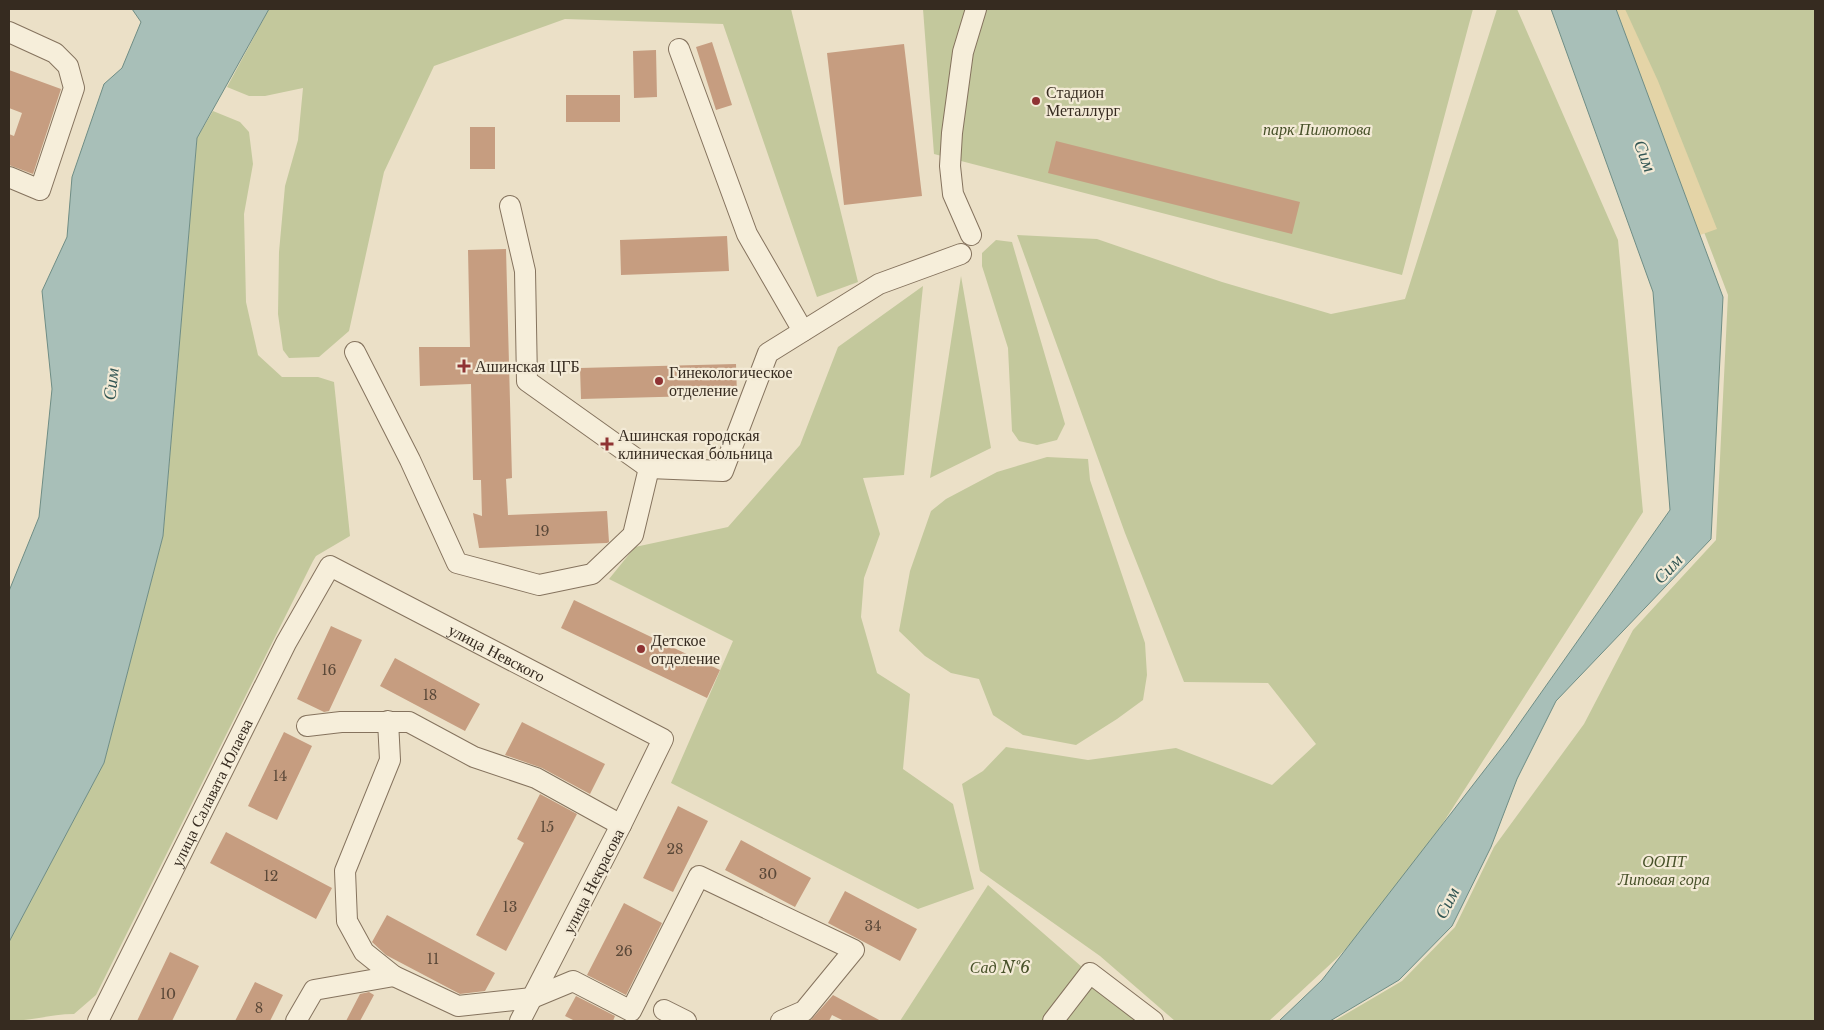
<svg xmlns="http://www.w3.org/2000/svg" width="1824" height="1030" font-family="'Libre Baskerville',serif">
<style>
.green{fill:#c3c89c}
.sand{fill:#e4d4a7}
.water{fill:#a8bfb8;stroke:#6f8d85}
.building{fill:#c69d80}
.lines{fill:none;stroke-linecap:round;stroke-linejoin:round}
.minor-casing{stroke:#85735e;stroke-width:22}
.minor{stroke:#f6eeda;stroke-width:20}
.poi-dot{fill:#8f3333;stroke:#f3ead6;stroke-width:2}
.labels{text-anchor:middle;stroke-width:4.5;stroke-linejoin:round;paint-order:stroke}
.number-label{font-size:14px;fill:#5a4838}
.poi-label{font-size:16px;fill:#362b20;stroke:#f3ead6;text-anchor:start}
.park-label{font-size:16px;font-style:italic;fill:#475129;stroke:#f3ead6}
.street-label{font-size:16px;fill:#362b20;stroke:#f3ead6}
.water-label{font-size:18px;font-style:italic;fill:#315553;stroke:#f3ead6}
</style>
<rect width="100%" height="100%" fill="#ebe0c7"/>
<!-- green -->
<path class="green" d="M 269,9 L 791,9 L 858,282 L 817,297 L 723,24 L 565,19 L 434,66 L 384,172 L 349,331 L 319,357 L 289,358 L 283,350 L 278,314 L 279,252 L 285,186 L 298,140 L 303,88 L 265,96 L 249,96 L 227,87 Z
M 923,9 L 1473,9 L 1402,275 L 934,154 Z
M 1497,9 L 1517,9 L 1618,240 L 1643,512 L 1398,893 L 1337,958 L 1269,1021 L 1175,1021 L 1100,956 L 980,871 L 962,784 L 983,771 L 1006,747 L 1088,760 L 1176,748 L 1272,785 L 1316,744 L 1268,683 L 1184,682 L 1125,533 L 1017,235 L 1097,239 L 1222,282 L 1331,314 L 1405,299 Z
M 1619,9 L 1815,9 L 1815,1021 L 1334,1021 L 1402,981 L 1455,927 L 1494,847 L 1584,724 L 1633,630 L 1716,540 L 1728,295 Z
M 213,111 L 240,122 L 249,132 L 253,164 L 244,214 L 246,302 L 258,355 L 282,377 L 318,377 L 334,382 L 350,536 L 316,556 L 313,561 L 96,995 L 74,1014 C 52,1014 31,1021 9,1021 L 9,942 L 104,763 L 163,536 L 197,138 Z
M 996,240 L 1012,242 L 1065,424 L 1057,440 L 1037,445 L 1019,441 L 1012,431 L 1008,348 L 982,266 L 982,253 Z
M 961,276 L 991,448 L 930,478 Z
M 923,286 L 904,475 L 863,478 L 880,534 L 864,578 L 861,617 L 877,673 L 910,694 L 903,769 L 953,804 L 974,889 L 918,909 L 671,783 L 733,641 L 609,579 L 635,547 L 728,527 L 800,445 L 838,347 Z
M 1047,457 L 1088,459 L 1090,480 L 1145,643 L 1147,675 L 1143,700 L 1117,719 L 1076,745 L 1023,735 L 993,715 L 979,679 L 951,673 L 925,656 L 899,631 L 910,571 L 931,511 L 946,499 L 997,472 Z
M 988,885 L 1144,1021 L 900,1021 Z"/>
<!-- sand -->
<path class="sand" d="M 1616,9 L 1625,9 L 1658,81 L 1717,229 L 1700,235 Z"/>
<!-- water -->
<path class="water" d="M 132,9 L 269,9 L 197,138 L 163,536 L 104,763 L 9,942 L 9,591 L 39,517 L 52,389 L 42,291 L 67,237 L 72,177 L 104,84 L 122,68 L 141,22 Z
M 1551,9 L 1616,9 L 1723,297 L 1711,539 L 1556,701 L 1517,779 L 1491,847 L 1452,926 L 1399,980 L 1330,1021 L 1279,1021 L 1322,980 L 1507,741 L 1670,510 L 1653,292 Z"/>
<!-- building -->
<path class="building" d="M 712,42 L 732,105 L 716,110 L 696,47 Z
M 904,44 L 922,196 L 844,205 L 827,53 Z
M 656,50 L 657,97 L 634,98 L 633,51 Z
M 9,70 L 61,89 L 33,174 L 9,165 L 9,134 L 14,136 L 22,113 L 9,108 Z
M 566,95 L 620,95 L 620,122 L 566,122 Z
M 470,127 L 495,127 L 495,169 L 470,169 Z
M 1056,141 L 1300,202 L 1292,234 L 1048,173 Z
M 727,236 L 729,271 L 621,275 L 620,240 Z
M 506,249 L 512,478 L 506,479 L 508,515 L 607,511 L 609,542 L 607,543 L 479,548 L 473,513 L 482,516 L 481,480 L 473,480 L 471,384 L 420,386 L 419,347 L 470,347 L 468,250 Z
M 736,364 L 737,395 L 581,399 L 580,368 Z
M 574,600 L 720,670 L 707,698 L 561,628 Z
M 331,626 L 362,640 L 329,711 L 324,712 L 297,699 Z
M 395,658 L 480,704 L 465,731 L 380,686 Z
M 522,722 L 605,764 L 590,794 L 542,768 L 505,755 Z
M 284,732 L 312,746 L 277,820 L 248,806 Z
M 540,794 L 577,814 L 506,951 L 476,935 L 524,843 L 517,839 Z
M 678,806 L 708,821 L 673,892 L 643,878 Z
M 226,832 L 332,888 L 316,919 L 210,863 Z
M 741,840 L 811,878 L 795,907 L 725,870 Z
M 845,891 L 917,929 L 900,961 L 828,923 Z
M 624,903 L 662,923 L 626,995 L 587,975 Z
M 387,915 L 495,973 L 485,991 L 460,994 L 386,955 L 372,942 Z
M 170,952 L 199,966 L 172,1021 L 137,1021 Z
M 255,982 L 283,995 L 270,1021 L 235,1021 Z
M 369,992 L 374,995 L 360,1021 L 346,1021 L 360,994 Z
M 833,995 L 881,1021 L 844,1021 L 832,1015 L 829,1021 L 810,1021 Z
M 576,996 L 615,1016 L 613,1021 L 575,1021 L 565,1016 Z"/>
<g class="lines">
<defs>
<g id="minor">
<path d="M 9,32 L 55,53 L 68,66 L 74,88 L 40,190 L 9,177"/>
<path d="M 679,49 L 747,234 L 803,331"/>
<path d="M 510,206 L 525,271 L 527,381 L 649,468 L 723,471 L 768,353 L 879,284 L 961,254"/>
<path d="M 971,235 L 953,194 L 950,166 L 952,133 L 963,52 L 976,9"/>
<path d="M 355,352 L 410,460 L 457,563 L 539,585 L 592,574 L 633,535 L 649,468"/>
<path d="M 388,721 L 390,760 L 345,871 L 347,921 L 364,952 L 394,976 L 458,1006 L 532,998 L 573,981 L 631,1011 L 699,876 L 854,950 L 804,1011 L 781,1021"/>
<path d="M 307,726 L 341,722 L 409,722 L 474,757 L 536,778 L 621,825"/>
<path d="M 664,1010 L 686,1021"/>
<path id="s1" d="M 98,1021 L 286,643 L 330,566 L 663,739 L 621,825 L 520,1021"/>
<path d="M 296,1021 L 314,990 L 394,976"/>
<path d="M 1053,1021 L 1090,973 L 1153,1021"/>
</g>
</defs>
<!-- minor casing -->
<use href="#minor" class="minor-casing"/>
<!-- minor -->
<use href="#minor" class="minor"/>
</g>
<!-- markers -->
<g class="poi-dot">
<circle cx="1036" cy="101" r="5"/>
<path d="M461.5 358.5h5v5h5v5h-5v5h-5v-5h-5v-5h5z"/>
<circle cx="659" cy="381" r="5"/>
<path d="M604.5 436.5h5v5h5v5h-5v5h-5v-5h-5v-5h5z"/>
<circle cx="641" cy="649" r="5"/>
</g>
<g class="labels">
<!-- number labels -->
<g class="number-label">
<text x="542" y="536">19</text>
<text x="329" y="675">16</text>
<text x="430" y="700">18</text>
<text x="280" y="781">14</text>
<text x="547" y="832">15</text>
<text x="675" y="854">28</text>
<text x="768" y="879">30</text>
<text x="271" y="881">12</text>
<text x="510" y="912">13</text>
<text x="873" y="931">34</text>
<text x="624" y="956">26</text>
<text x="433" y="964">11</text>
<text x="168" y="999">10</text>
<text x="259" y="1013">8</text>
</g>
<!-- poi labels -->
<g class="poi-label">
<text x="1046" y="98">Стадион<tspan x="1046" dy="18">Металлург</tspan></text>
<text x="475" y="372">Ашинская ЦГБ</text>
<text x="669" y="378">Гинекологическое<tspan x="669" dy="18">отделение</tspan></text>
<text x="618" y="441">Ашинская городская<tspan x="618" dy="18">клиническая больница</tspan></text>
<text x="651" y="646">Детское<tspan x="651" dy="18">отделение</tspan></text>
</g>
<!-- park labels -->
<g class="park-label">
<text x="1317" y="135">парк Пилютова</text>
<text x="1664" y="867">ООПТ<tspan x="1664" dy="18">Липовая гора</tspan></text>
<text x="1000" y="973">Сад №6</text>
</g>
<!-- street labels -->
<g class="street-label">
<text dy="6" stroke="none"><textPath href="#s1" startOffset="699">улица Невского</textPath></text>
<text dy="6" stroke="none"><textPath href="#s1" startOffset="255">улица Салавата Юлаева</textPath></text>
<text transform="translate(593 881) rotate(-63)" y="6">улица Некрасова</text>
</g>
<!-- water labels -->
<g class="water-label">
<text transform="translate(1645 156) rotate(69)" y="6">Сим</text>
<text transform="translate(111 384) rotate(-84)" y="6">Сим</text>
<text transform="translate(1668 569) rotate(-47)" y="6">Сим</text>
<text transform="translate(1447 903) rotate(-63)" y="6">Сим</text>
</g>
</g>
<!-- border -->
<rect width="1824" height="1030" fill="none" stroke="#362b20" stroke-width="20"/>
</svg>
